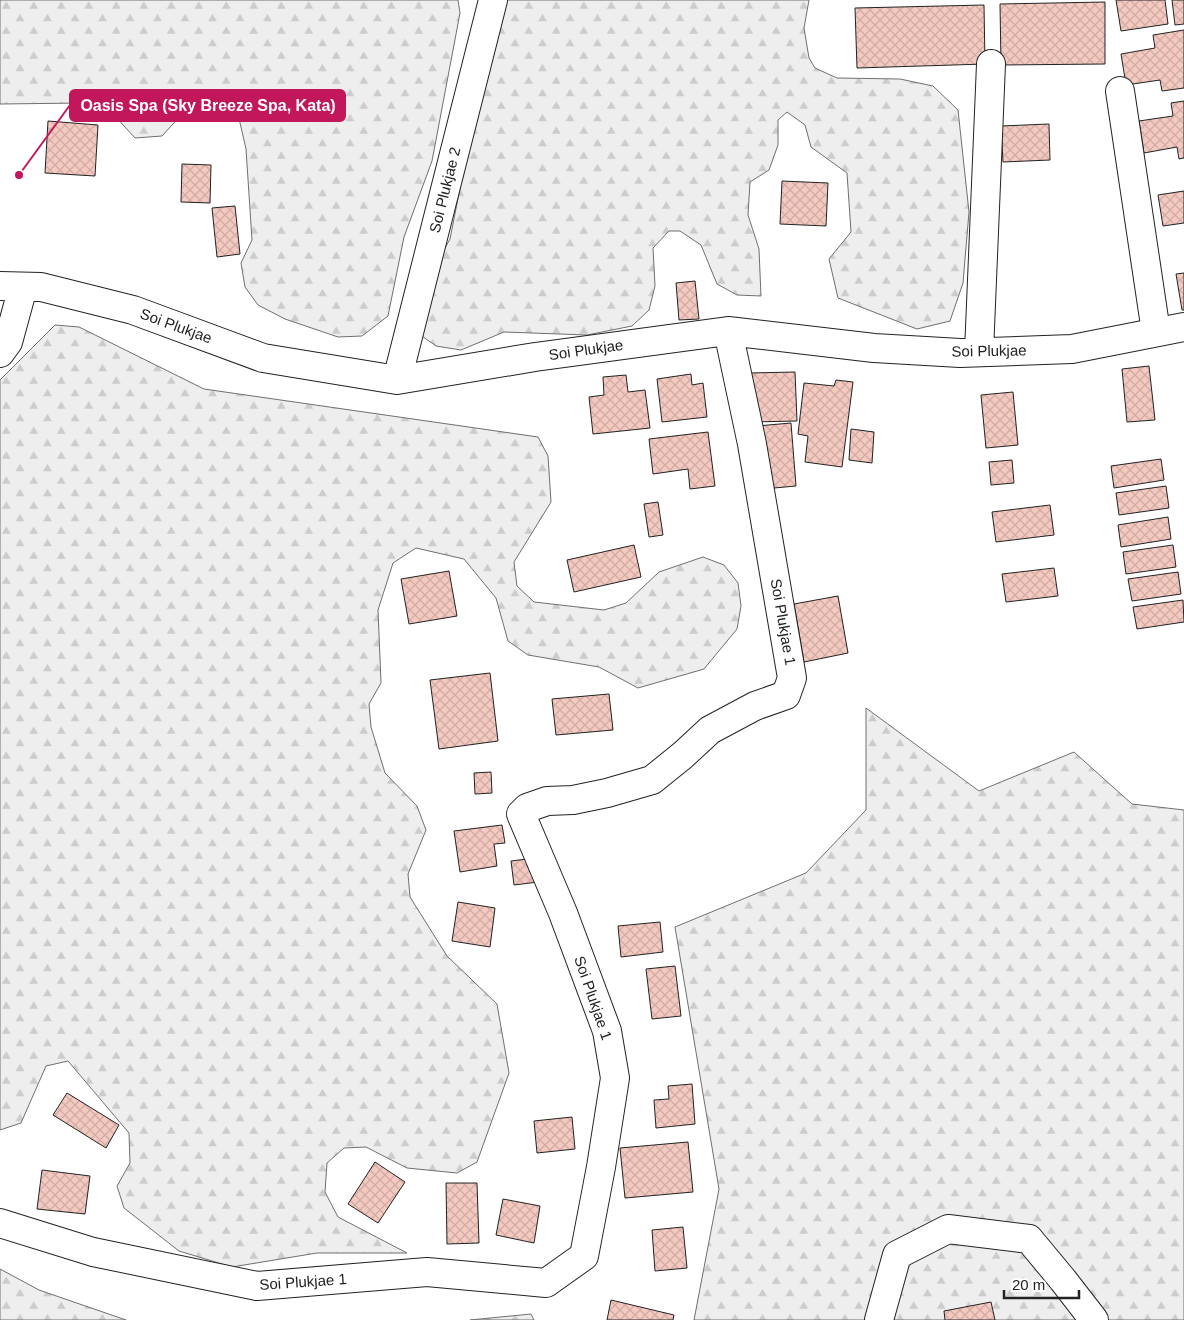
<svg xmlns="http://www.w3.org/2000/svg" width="1184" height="1320" font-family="Arial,sans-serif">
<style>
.forest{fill:url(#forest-firs);stroke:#6f6f6f}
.building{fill:url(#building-cross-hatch);stroke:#222}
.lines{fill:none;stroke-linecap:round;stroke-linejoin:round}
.minor-casing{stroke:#222;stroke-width:30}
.minor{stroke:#fff;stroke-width:28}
.labels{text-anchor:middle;stroke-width:4;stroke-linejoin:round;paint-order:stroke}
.street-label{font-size:15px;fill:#222;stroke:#fff}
.leader{fill:none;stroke:#c2185b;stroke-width:2}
.callout-dot{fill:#c2185b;stroke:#fff;stroke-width:2}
.callout{fill:#c2185b;stroke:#c2185b;stroke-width:2}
.callout-label{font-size:16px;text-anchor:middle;font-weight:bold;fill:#fff}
</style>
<defs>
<pattern id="forest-firs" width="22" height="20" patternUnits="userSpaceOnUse" patternTransform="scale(1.25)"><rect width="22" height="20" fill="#eee"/><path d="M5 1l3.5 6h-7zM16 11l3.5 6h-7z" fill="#ccc"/></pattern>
<pattern id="building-cross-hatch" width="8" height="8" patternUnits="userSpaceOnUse" patternTransform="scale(1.25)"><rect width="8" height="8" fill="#f3c9c0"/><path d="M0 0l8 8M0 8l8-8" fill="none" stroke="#d0aca5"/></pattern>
</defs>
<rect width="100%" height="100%" fill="#fff"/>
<!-- forest -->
<path class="forest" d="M 0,0 L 458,0 L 460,13 L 432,161 L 404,237 L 388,316 L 362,336 L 338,337 L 285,319 L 258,305 L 245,287 L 241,263 L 252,240 L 246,149 L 238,114 L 217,100 L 193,102 L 162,136 L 135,138 L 104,104 L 82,103 L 0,104 Z
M 497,0 L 809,0 L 804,28 L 809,58 L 815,68 L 837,78 L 900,79 L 933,86 L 958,110 L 969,212 L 963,283 L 950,321 L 917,329 L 838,298 L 829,259 L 851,232 L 847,173 L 811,147 L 805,125 L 787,112 L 778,120 L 778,145 L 769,170 L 750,182 L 748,215 L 759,249 L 761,296 L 737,295 L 717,284 L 701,245 L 680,231 L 669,231 L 653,248 L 655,286 L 649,310 L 632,326 L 587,335 L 504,332 L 461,350 L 436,346 L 419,334 L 430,275 L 450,239 Z
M 55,325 L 79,327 L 204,389 L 538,437 L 548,456 L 551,502 L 514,562 L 517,586 L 534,602 L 604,610 L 626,603 L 659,572 L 703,557 L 724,565 L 738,583 L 741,606 L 737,629 L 704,669 L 638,688 L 599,667 L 528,655 L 508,641 L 496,598 L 464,559 L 416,548 L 393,563 L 378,610 L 381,683 L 369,704 L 371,727 L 385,773 L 417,806 L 426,830 L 408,874 L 410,897 L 447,956 L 497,1004 L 509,1073 L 477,1162 L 457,1173 L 407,1168 L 366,1147 L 344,1148 L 327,1163 L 325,1192 L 338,1217 L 407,1253 L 317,1253 L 232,1267 L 179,1251 L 124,1208 L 117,1186 L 130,1163 L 129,1133 L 68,1061 L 46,1066 L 21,1123 L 0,1130 L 0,380 Z
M 866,708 L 979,791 L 1074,752 L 1132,804 L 1184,810 L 1184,1320 L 694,1320 L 719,1189 L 675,927 L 806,873 L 866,810 Z
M 0,1269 L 39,1290 L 126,1320 L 0,1320 Z
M 531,1314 L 534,1320 L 470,1320 Z"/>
<!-- building -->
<path class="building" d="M 1116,0 L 1165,0 L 1168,24 L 1121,31 Z
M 1172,0 L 1184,0 L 1184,24 L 1175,25 Z
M 1105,2 L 1105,64 L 1001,65 L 1000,4 Z
M 984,5 L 985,64 L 857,68 L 855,8 Z
M 1184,30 L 1184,88 L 1162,91 L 1160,80 L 1126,85 L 1121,54 L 1155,48 L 1153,35 Z
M 1184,101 L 1184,158 L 1179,159 L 1177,147 L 1144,153 L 1139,121 L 1173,116 L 1171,103 Z
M 48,121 L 98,125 L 95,176 L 45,173 Z
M 1049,124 L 1050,160 L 1003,162 L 1001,126 Z
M 182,164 L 211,165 L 210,203 L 181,202 Z
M 782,181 L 828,183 L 826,226 L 780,224 Z
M 1184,191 L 1184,223 L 1163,226 L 1158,195 Z
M 235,206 L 240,254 L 217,257 L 212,208 Z
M 1184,273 L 1184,310 L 1182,310 L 1176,274 Z
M 695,281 L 699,319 L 679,320 L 676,283 Z
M 1149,366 L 1155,420 L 1127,422 L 1122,369 Z
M 795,372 L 797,421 L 751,422 L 749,373 Z
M 691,374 L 692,385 L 703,383 L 707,417 L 662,422 L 657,379 Z
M 626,375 L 628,392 L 645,390 L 650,428 L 593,434 L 589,397 L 604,395 L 603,377 Z
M 836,380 L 853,382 L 842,467 L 805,462 L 808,436 L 798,434 L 804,383 L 834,386 Z
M 1013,392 L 1018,445 L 986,448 L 981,395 Z
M 791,423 L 796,486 L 763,489 L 757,426 Z
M 851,429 L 874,432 L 872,463 L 849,460 Z
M 708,432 L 715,486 L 690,489 L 688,469 L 653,474 L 649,439 Z
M 1161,459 L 1164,480 L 1114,488 L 1111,466 Z
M 1012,460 L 1014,483 L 991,485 L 989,462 Z
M 1166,486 L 1169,508 L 1119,515 L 1116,493 Z
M 658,502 L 663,535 L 649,537 L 644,504 Z
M 1050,505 L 1054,535 L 996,542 L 992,512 Z
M 1168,517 L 1171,539 L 1121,547 L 1118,525 Z
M 634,545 L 641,577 L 574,592 L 567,560 Z
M 1173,545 L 1176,567 L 1126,574 L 1123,552 Z
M 1054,568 L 1058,596 L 1006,602 L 1002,574 Z
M 449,571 L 457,616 L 409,624 L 401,579 Z
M 1178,572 L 1181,594 L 1132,601 L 1128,579 Z
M 838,596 L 848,653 L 804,662 L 794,604 Z
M 1183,600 L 1184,622 L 1137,629 L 1133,607 Z
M 490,673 L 498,741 L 439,749 L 430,680 Z
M 609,694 L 613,730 L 556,735 L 552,699 Z
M 491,772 L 492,793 L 475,794 L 474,773 Z
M 502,825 L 505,843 L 494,844 L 497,866 L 460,872 L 454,831 Z
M 535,858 L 538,882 L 514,885 L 511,861 Z
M 458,902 L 495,908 L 490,947 L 452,941 Z
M 660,922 L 663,952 L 621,957 L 618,926 Z
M 675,966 L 681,1016 L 652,1019 L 646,969 Z
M 692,1084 L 695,1124 L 656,1128 L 654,1100 L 669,1099 L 668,1086 Z
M 67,1093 L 119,1125 L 106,1148 L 53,1115 Z
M 572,1117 L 575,1149 L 537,1153 L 534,1121 Z
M 688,1142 L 693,1192 L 625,1198 L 620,1148 Z
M 375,1162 L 405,1182 L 378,1223 L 348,1204 Z
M 42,1170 L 90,1176 L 85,1214 L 37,1209 Z
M 446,1183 L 477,1183 L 479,1243 L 447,1244 Z
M 503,1199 L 540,1206 L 534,1243 L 496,1235 Z
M 683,1227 L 687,1268 L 655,1271 L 652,1230 Z
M 611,1300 L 674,1315 L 673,1320 L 607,1320 Z
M 991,1302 L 995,1320 L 945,1320 L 944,1311 Z"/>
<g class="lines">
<defs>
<path id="minor" d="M 1120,91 L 1156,332
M 0,286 L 41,287 L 133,310 L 263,358 L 397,380 L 535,357 L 728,331 L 874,348 L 960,353 L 1072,349 L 1184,327
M 979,352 L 991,64
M 0,353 L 8,342 L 23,287
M 397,380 L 493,0
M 0,1223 L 93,1252 L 257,1286 L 427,1272 L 546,1283 L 584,1256 L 601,1167 L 615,1078 L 607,1031 L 563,913 L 521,814 L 527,808 L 547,801 L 573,800 L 607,793 L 652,780 L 683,755 L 710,730 L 755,706 L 786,695 L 792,678 L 752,444 L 728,331
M 879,1320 L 897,1255 L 948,1229 L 1029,1239 L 1063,1280 L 1094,1320"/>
</defs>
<!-- minor casing -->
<use href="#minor" class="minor-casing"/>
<!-- minor -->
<use href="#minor" class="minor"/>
</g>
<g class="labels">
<!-- street labels -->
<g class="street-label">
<text transform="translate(445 190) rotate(-76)" y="5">Soi Plukjae 2</text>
<text transform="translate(176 326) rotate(20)" y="5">Soi Plukjae</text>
<text transform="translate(586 350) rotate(-8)" y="5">Soi Plukjae</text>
<text transform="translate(989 351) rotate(-1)" y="5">Soi Plukjae</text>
<text transform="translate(783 622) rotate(80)" y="5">Soi Plukjae 1</text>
<text transform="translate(593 998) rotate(71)" y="5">Soi Plukjae 1</text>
<text transform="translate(303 1282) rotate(-4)" y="5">Soi Plukjae 1</text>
</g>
</g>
<!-- callouts -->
<path class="leader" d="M19 175L70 105"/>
<circle class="callout-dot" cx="19" cy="175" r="5"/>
<rect class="callout" x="70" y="90" width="275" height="31" rx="5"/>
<g class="callout-label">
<text x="208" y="111">Oasis Spa (Sky Breeze Spa, Kata)</text>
</g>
<!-- scale -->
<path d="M1004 1290v8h75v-8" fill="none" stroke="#222222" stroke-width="2.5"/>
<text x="1012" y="1290" font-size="15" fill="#222222" stroke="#ffffff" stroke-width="4" paint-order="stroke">20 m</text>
</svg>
